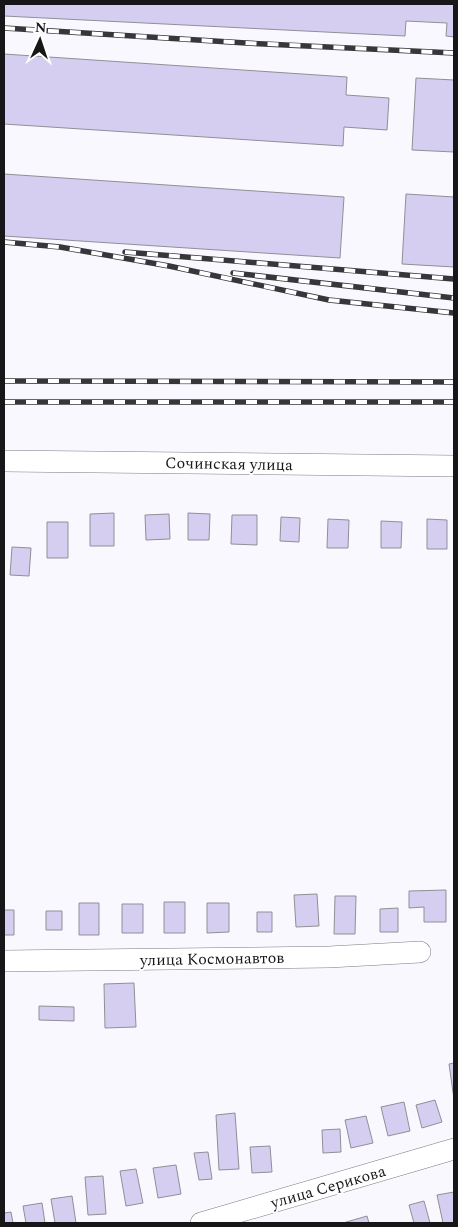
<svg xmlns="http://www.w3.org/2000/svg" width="458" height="1227" font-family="Spectral,serif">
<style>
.building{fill:#d5cef1;stroke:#908f96}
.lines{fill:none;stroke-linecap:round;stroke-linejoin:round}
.minor-casing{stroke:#7c7b81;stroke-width:22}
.minor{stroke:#fff;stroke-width:21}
.rail-casing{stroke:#37363a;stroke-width:5.5}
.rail{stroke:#fff;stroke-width:4;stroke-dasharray:11;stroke-linecap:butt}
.labels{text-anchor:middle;stroke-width:4;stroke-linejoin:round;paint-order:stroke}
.street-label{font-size:16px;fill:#171619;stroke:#fff}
</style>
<rect width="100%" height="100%" fill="#f9f8ff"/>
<!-- building -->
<path class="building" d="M 4,4 L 454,4 L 454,37 L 446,36 L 447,23 L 406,21 L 405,36 L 4,16 Z
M 4,54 L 347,77 L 346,95 L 389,98 L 387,130 L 344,127 L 343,146 L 4,124 Z
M 416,78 L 454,80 L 454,152 L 412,150 Z
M 4,174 L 344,197 L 340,258 L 4,236 Z
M 406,194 L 454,197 L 454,267 L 402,264 Z
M 114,513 L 114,546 L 90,546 L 90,514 Z
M 188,513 L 210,514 L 209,540 L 188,540 Z
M 169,514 L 170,539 L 146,540 L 145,515 Z
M 232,515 L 257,515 L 257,545 L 231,544 Z
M 281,517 L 300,518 L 299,542 L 280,541 Z
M 328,519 L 349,520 L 348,548 L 327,548 Z
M 427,519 L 447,520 L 447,549 L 427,549 Z
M 381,521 L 402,522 L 401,548 L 381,548 Z
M 47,522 L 68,522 L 68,558 L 47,558 Z
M 12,547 L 31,548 L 29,576 L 10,575 Z
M 446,890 L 446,922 L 424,922 L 424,907 L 409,908 L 409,891 Z
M 317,894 L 319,926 L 296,927 L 294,895 Z
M 335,896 L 356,896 L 355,934 L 334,934 Z
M 164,902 L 185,902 L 185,933 L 164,933 Z
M 79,903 L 99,903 L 99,935 L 79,935 Z
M 207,903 L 229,903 L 229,932 L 207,933 Z
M 122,904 L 143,904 L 143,933 L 122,933 Z
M 398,908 L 398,932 L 380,932 L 380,909 Z
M 4,910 L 14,910 L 14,935 L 4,935 Z
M 46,911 L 62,911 L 62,930 L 46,930 Z
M 257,912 L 272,912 L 272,932 L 257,932 Z
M 134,983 L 136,1027 L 105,1028 L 104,984 Z
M 39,1006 L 74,1007 L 74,1021 L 39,1020 Z
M 454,1063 L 454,1099 L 449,1064 Z
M 435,1100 L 442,1122 L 422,1128 L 416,1105 Z
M 404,1102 L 410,1131 L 388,1136 L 381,1107 Z
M 235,1113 L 239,1169 L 219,1170 L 216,1115 Z
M 366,1116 L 373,1143 L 351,1148 L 345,1120 Z
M 340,1129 L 341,1152 L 323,1153 L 322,1130 Z
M 270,1146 L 272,1172 L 252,1173 L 250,1147 Z
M 208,1152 L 212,1179 L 199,1180 L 194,1153 Z
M 176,1165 L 181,1194 L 158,1198 L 153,1168 Z
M 136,1169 L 143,1203 L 126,1206 L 120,1171 Z
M 103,1176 L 106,1214 L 88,1215 L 85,1177 Z
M 454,1192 L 454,1223 L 443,1223 L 437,1195 Z
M 72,1196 L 76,1223 L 55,1223 L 51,1199 Z
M 424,1201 L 430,1223 L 414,1223 L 409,1205 Z
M 42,1203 L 45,1223 L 26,1223 L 23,1206 Z
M 11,1212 L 13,1223 L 4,1223 L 4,1213 Z
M 367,1216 L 369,1223 L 343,1223 Z"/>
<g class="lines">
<defs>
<path id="minor" d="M 4,461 L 454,466
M 4,961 L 329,957 L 420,952
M 201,1223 L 454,1149"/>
</defs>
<!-- minor casing -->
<use href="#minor" class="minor-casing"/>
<!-- minor -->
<use href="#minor" class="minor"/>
<defs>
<path id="rail" d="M 4,28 L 246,43 L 454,53
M 4,242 L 60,247 L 169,266 L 329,300 L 454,313
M 125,252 L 454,279
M 233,273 L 454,298
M 4,381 L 454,382
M 4,402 L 454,402"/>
</defs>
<!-- rail casing -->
<use href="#rail" class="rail-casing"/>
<!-- rail -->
<use href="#rail" class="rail"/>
</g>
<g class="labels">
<!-- street labels -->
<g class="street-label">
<text transform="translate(229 463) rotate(1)" y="6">Сочинская улица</text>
<text transform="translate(212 958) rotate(-1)" y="6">улица Космонавтов</text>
<text transform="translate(328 1186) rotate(-16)" y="6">улица Серикова</text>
</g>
</g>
<!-- border -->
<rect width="458" height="1227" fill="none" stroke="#171619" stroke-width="10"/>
<!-- north arrow -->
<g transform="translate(40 40) rotate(3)" stroke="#ffffff" stroke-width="4" paint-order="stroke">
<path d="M0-4L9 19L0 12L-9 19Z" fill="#171619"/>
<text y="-8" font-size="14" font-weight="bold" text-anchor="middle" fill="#171619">N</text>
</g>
</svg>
